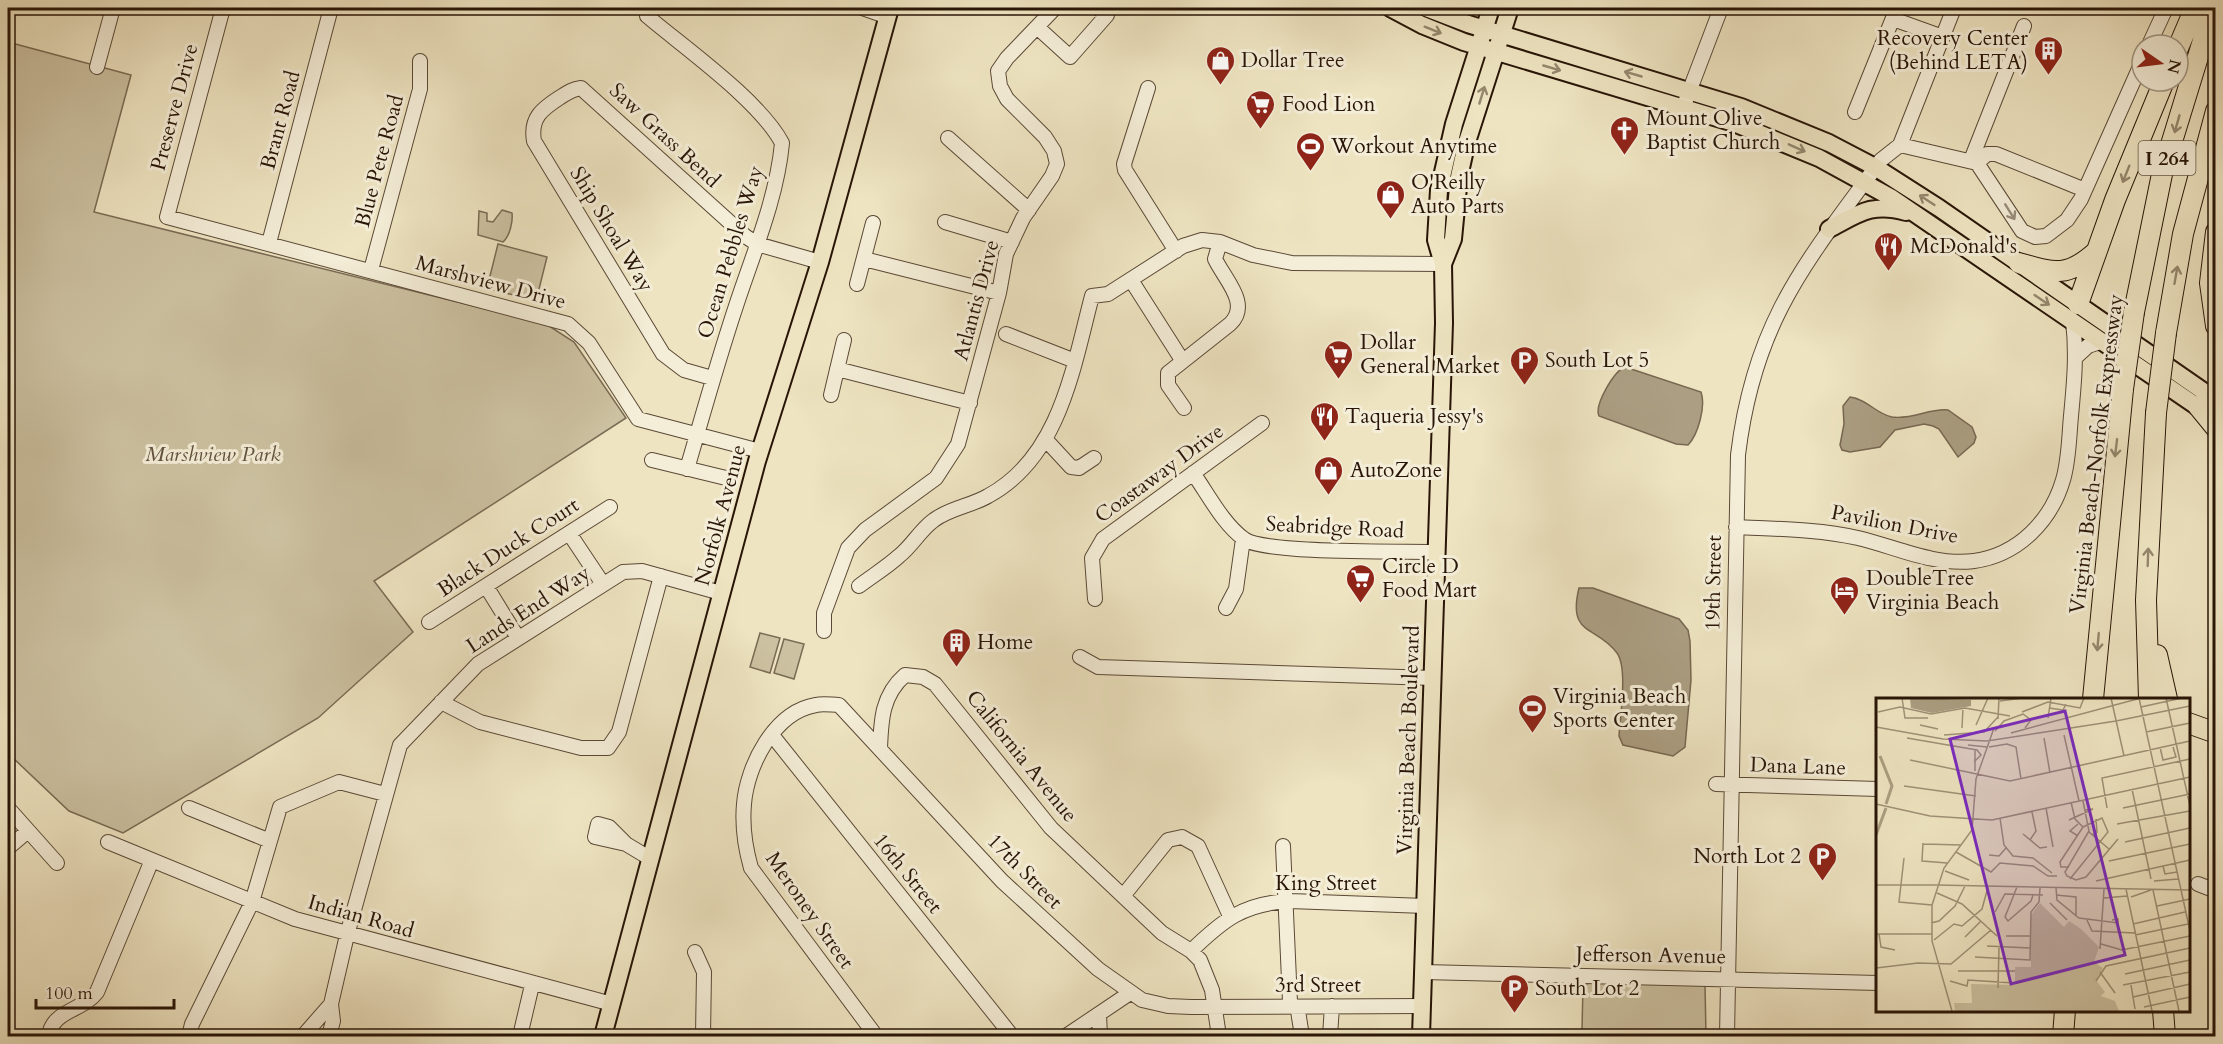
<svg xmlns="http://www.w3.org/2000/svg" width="2223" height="1044" font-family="Cardo,serif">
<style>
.green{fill:#ccc1a1;stroke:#7a6b54;stroke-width:1.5}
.water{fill:#ab9e82;stroke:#776751;stroke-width:1.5}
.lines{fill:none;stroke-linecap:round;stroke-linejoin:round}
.minor-casing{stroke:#5a4936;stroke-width:16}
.major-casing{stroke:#281507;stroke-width:20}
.highway-casing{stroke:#281507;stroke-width:22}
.minor{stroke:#f4edd7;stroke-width:14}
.major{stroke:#eee4c1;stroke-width:16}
.highway{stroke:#eee4c1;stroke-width:20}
.highway-bridge-casing{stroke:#281507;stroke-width:22;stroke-linecap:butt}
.highway-bridge{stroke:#eee4c1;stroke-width:20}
.oneway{stroke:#95876d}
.oneway2{stroke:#988c79}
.labels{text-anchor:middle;stroke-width:6;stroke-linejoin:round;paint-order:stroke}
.shield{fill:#f4edd7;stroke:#655645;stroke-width:1.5}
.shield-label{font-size:20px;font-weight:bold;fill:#281507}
.poi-label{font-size:21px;fill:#281507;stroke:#f4edd7;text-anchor:start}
.street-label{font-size:21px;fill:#281507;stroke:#f4edd7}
.park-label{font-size:21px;font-style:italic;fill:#61513d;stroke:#f4edd7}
.inset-river{fill:none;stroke:#ab9e82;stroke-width:3}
.inset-road{fill:none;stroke:#9f9177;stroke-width:1.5}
.view{fill:#7b2cbf;fill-opacity:0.15;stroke:#7b2cbf;stroke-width:3}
.inset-edge{fill:none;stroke:#281507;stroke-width:3}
</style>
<rect width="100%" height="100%" fill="#eee4c1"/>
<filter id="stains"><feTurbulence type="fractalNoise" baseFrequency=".00333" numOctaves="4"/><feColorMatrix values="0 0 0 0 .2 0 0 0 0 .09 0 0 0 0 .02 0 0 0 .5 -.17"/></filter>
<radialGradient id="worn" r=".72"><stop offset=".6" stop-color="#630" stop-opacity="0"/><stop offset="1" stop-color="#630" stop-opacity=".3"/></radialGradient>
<!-- green -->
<path class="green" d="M 8,42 L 131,75 L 94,212 L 546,324 L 574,342 L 626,418 L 374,581 L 413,632 L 318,718 L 123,833 L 69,811 L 12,757 L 8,760 Z
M 502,210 L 512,213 C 513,221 510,236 503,242 L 478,235 L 479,211 L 487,213 L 487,221 L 493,222 Z
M 498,244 L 547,257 L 536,301 L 487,288 Z
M 760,633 L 780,638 L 770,673 L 750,667 Z
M 784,639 L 804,644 L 794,679 L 774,673 Z
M 1591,982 L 1705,985 L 1706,1035 L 1582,1030 L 1583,986 Z"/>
<!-- water -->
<path class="water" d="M 1625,367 L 1701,392 C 1706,406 1698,435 1688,445 L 1676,444 L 1599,416 C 1594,405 1614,371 1625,367 Z
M 1850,397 C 1867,399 1876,414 1892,417 C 1912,420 1930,408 1948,410 L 1972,427 L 1976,437 L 1974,443 L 1958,457 L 1939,429 L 1933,426 L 1924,424 L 1895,430 L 1880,447 L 1850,452 L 1842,450 L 1840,445 L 1844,424 L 1843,406 Z
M 1579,588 L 1593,588 L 1679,619 L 1688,630 L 1690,641 L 1691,680 L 1685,747 L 1673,756 L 1623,745 L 1619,736 C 1620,717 1628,668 1617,653 C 1597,625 1567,637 1579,588 Z"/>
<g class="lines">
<defs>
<path id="minor" d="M 223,8 L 167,217 L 568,324 L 589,343 L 638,419 L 760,451
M 862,8 L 888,17
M 647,16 C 685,48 760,101 782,143 C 777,198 753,254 736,306 C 718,360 703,414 687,469
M 1893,19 L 1943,37
M 1037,27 L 1070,57 L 1107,15 L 1098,8
M 2149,45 L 2166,8
M 97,67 L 113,8
M 1148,88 L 1124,164 L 1125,170 L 1176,251
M 1686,100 L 1721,8
M 1855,112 L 1897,8
M 948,138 L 1029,210
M 1900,145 L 1977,163 L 2022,231 L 2035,237 L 2046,236 L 2067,220 L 2081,199 L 2142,62
M 1971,160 L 2024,26
M 1977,163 L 1987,154 L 1996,154 L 2085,190
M 945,222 L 1012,242
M 269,243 L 331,8
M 864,259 L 999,293
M 371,270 L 420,89 L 420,61
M 1131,280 L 1182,360
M 857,284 L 873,223
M 1006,334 L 1075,361
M 2077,356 L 2088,346 L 2103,341
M 837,369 L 970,403
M 712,378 L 684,370 L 663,354 L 534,141 C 530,118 542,109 559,98 C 567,93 572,89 581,88 L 745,236 L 757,244 L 820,262
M 831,395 L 844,340
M 1184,408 L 1168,385 L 1168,373 L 1230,324 C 1251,304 1225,280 1215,259 L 1220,242
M 1047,441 L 1071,467 L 1079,468 L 1094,458
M 652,460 L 726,478
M 1193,473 C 1208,494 1223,524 1244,539 C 1264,554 1403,551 1436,552
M 1736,527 C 1777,529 1818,529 1858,538 C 1896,547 1934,566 1974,561 C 2018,555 2051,521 2063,480 C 2069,460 2069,437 2071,416 C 2074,384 2077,354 2073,321
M 569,533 L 603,584
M 486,586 L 518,638
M 859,586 C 872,576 887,567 899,556 C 912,546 920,530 934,520 C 950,508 971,506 988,496 C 1060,457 1073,368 1092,296 L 1108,294 L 1183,246 L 1202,240 L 1220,242 L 1253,255 L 1292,263 L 1443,264
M 1095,599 L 1092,558 L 1103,539 L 1262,423
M 1226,608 L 1236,589 L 1243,539
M 429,622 L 610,507
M 824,631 L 824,613 L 848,548 L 865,530 L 936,478 L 958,444 L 999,293 L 1006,254 L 1023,218 L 1052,176 L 1057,164 L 1054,151 L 1045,137 L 1007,99 L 1000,86 L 998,71 L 1007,58 L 1055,8
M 1080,657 L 1098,667 L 1433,678
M 441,702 L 480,722 L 581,748 L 608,748 L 619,732 L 661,576
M 772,735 L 1012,1036
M 880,749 C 881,720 882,695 905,675 L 923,677 L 935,684 L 1051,828 L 1162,933 L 1191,951 L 1200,960 L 1212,990 L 1219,1036
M 1716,784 L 1878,789
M 8,808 L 57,863
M 189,808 L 270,841
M 108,842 L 295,919 L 612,1004
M 626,844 L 595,837 L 598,824 L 609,827 L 626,844 L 651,859
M 1283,846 L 1290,1002 L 1298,1011 L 1302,1036
M 8,848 L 28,831
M 2198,884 L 2216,891
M 1123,896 L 1168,840 L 1182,837 L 1198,846 L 1230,916
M 1191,951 C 1223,920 1244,903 1290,901 L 1425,906
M 695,952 L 704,972 L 703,1036
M 1423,972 L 1878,983
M 1099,1014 L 1100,1036
M 49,1036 C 52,1010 83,1011 97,992 L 152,860
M 189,1036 L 192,1024 L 252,902 L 280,807 L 339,782 L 385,794
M 303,1036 L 331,1004
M 329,1036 L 333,1021 L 331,1004 L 347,935 L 400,745 L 478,664 L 623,572 L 642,571 L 721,593
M 520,1036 L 532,985
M 876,1036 L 751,868 C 745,847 742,826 744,804 C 747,766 774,712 816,705 C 823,703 832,705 839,705 L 1002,881 L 1098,969 L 1142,1000 L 1168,1006 L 1191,1007 L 1422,1006
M 1066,1036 L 1130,993
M 1330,1036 L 1332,1006
M 1727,1036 L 1738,455 C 1754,322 1805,263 1881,160 L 1900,145 L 1954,8"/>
<path id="major" d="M 1390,8 L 1422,25 L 1464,42 L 1734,123 L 1819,158 L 1892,198 L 2208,414
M 1426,8 L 1468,24 L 1741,107 L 1829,143 L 1875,167 L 1939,208 L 2216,400
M 1829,229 C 1858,214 1872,202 1906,212
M 1443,264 L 1453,239 L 1459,177 L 1466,145 L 1510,8
M 603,1036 L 757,461 L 820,262 L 890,8
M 1421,1036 L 1444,323 L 1443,264 L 1436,240 L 1439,190 L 1454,124 L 1491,8"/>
<path id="highway" d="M 2178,48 L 2195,8
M 2216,232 L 2210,283 L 2216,326
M 2019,263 C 2054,273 2067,278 2096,252
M 2078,304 L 2115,200 L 2164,81
M 2134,312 L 2162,174 L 2213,8
M 2166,333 L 2183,234 L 2216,111
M 2198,406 L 2216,428
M 2157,655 L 2167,699
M 2093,699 L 2123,389
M 2149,699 L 2146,600 L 2156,413
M 2188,723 L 2216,733
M 2163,1010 L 2165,1036
M 2063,1036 L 2065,1010"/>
</defs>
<!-- minor casing -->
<use href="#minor" class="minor-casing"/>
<!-- major casing -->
<use href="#major" class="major-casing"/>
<!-- highway casing -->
<use href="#highway" class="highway-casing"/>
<!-- minor -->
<use href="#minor" class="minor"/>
<!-- major -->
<use href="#major" class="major"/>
<!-- highway -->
<use href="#highway" class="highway"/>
<defs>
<path id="highway-bridge" d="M 2123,389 L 2134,312
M 2156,413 L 2166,333"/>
</defs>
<!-- highway-bridge casing -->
<use href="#highway-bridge" class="highway-bridge-casing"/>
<!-- highway-bridge -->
<use href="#highway-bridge" class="highway-bridge"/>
</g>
<!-- one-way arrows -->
<defs><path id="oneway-shaft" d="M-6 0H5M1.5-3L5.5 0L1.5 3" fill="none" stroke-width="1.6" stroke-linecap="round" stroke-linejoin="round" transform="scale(1.5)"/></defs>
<g class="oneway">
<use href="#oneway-shaft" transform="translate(1433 30) rotate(22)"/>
<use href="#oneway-shaft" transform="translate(1552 68) rotate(16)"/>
<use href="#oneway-shaft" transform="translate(1633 74) rotate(-164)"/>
<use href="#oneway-shaft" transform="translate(1482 95) rotate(-73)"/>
<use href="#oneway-shaft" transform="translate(2177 124) rotate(106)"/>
<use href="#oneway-shaft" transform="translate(1797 148) rotate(24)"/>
<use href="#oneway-shaft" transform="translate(2126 174) rotate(112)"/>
<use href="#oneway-shaft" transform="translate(1927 200) rotate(-147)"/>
<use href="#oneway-shaft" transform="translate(2176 275) rotate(-80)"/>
<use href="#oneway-shaft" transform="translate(2042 300) rotate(34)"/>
<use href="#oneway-shaft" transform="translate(2116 448) rotate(97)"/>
<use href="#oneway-shaft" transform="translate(2148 557) rotate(-88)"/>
<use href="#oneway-shaft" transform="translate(2098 642) rotate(95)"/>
</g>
<use class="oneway2" href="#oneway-shaft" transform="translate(2010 212) rotate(58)"/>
<!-- icons -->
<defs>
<symbol id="building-pin" viewBox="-11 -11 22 30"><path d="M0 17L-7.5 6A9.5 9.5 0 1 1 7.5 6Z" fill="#8f2418" stroke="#f4edd7"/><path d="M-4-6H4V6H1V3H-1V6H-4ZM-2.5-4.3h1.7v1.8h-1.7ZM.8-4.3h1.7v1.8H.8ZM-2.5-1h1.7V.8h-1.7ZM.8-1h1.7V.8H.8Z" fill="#fff"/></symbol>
<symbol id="shop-pin" viewBox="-11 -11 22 30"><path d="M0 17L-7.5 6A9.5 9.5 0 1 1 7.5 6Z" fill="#8f2418" stroke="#f4edd7"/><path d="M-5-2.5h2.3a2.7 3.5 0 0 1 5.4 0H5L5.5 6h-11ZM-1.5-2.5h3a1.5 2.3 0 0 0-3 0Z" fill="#fff"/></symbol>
<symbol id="supermarket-pin" viewBox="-11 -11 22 30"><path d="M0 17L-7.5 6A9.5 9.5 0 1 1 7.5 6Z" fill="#8f2418" stroke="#f4edd7"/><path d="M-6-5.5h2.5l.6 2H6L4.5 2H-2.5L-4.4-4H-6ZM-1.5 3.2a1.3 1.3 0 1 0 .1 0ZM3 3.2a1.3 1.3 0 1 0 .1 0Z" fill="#fff"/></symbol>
<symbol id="church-pin" viewBox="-11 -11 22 30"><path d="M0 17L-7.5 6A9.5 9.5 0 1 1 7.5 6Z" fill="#8f2418" stroke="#f4edd7"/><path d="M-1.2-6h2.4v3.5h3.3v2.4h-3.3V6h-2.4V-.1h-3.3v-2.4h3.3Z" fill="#fff"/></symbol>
<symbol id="stadium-pin" viewBox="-11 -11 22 30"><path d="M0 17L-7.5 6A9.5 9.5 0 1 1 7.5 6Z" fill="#8f2418" stroke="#f4edd7"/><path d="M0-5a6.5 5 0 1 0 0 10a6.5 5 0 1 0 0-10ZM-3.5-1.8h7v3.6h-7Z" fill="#fff"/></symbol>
<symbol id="restaurant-pin" viewBox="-11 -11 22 30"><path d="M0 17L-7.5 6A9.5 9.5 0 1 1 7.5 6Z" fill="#8f2418" stroke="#f4edd7"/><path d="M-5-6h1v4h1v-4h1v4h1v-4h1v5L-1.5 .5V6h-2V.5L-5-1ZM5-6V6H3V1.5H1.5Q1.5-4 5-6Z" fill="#fff"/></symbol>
<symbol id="parking-pin" viewBox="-11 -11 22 30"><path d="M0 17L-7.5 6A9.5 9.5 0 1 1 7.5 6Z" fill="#8f2418" stroke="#f4edd7"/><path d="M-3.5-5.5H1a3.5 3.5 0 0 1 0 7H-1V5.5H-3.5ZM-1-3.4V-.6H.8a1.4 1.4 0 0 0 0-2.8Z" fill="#fff"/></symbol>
<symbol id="hotel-pin" viewBox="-11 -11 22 30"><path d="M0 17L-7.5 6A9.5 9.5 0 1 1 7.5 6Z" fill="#8f2418" stroke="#f4edd7"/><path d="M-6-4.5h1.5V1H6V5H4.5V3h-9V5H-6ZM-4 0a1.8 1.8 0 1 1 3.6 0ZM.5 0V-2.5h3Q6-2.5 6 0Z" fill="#fff"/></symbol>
</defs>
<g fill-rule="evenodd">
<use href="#building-pin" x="2032" y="34" width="33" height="45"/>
<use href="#shop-pin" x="1204" y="44" width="33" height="45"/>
<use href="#supermarket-pin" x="1244" y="88" width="33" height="45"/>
<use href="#church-pin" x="1608" y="114" width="33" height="45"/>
<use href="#stadium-pin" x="1294" y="130" width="33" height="45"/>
<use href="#shop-pin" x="1374" y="178" width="33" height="45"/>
<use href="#restaurant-pin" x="1872" y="230" width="33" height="45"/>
<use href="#supermarket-pin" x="1322" y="338" width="33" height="45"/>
<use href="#parking-pin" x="1508" y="344" width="33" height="45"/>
<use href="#restaurant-pin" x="1308" y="400" width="33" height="45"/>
<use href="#shop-pin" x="1312" y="454" width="33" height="45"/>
<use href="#supermarket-pin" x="1344" y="562" width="33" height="45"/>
<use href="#hotel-pin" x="1828" y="574" width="33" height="45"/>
<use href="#building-pin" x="940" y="626" width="33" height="45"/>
<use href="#stadium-pin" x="1516" y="692" width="33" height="45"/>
<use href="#parking-pin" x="1806" y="840" width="33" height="45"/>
<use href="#parking-pin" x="1498" y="972" width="33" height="45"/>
</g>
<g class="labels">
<!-- shield labels -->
<rect class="shield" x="2138.5" y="141" width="57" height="34" rx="4.5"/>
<g class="shield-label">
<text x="2167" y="165">I 264</text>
</g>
<!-- poi labels -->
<g class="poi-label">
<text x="2028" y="45" text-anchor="end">Recovery Center<tspan x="2028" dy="24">(Behind LETA)</tspan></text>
<text x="1241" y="67">Dollar Tree</text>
<text x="1282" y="111">Food Lion</text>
<text x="1646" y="125">Mount Olive<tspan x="1646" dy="24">Baptist Church</tspan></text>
<text x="1331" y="153">Workout Anytime</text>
<text x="1411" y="189">O'Reilly<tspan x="1411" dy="24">Auto Parts</tspan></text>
<text x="1910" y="253">McDonald's</text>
<text x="1360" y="349">Dollar<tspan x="1360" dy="24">General Market</tspan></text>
<text x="1545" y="367">South Lot 5</text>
<text x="1345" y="423">Taqueria Jessy's</text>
<text x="1350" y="477">AutoZone</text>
<text x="1382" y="573">Circle D<tspan x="1382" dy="24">Food Mart</tspan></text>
<text x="1866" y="585">DoubleTree<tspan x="1866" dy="24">Virginia Beach</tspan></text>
<text x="977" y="649">Home</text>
<text x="1553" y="703">Virginia Beach<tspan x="1553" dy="24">Sports Center</tspan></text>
<text x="1801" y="863" text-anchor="end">North Lot 2</text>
<text x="1535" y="995">South Lot 2</text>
</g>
<!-- street labels -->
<g class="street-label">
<text transform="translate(174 107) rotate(-75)" y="7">Preserve Drive</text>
<text transform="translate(280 120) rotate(-75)" y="7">Brant Road</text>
<text transform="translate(665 135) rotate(43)" y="7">Saw Grass Bend</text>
<text transform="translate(379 161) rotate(-75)" y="7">Blue Pete Road</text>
<text transform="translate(612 229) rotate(59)" y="7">Ship Shoal Way</text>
<text transform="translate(730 252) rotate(-73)" y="7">Ocean Pebbles Way</text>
<text transform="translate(491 282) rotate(15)" y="7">Marshview Drive</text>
<text transform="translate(976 300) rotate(-75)" y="7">Atlantis Drive</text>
<text transform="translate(2096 454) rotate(-83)" y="7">Virginia Beach-Norfolk Expressway</text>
<text transform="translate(1159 473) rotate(-36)" y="7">Coastaway Drive</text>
<text transform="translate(720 515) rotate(-75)" y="7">Norfolk Avenue</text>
<text transform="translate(1895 524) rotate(11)" y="7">Pavilion Drive</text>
<text transform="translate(1335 527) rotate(3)" y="7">Seabridge Road</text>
<text transform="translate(508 547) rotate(-33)" y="7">Black Duck Court</text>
<text transform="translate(1713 583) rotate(-89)" y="7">19th Street</text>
<text transform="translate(528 609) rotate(-33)" y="7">Lands End Way</text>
<text transform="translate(1408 740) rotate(-88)" y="7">Virginia Beach Boulevard</text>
<text transform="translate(1022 756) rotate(51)" y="7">California Avenue</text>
<text transform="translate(1798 766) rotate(2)" y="7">Dana Lane</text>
<text transform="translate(1025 871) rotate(45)" y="7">17th Street</text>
<text transform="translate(908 873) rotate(51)" y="7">16th Street</text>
<text x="1326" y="890">King Street</text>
<text transform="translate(810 910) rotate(55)" y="7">Meroney Street</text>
<text transform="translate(361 916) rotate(16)" y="7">Indian Road</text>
<text transform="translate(1651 955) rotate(1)" y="7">Jefferson Avenue</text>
<text x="1318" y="992">3rd Street</text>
</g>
<!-- park labels -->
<g class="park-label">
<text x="213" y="461">Marshview Park</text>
</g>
</g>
<!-- overview -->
<g transform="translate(1876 698)">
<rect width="314" height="314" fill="#eee4c1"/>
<path d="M 164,205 L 188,229 L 193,223 L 205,231 L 223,249 L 218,264 L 227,270 L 220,282 L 229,294 L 225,298 L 239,303 L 243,313 L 79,313 L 78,305 L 96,305 L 95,286 L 139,287 L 139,269 L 155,269 L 155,217 Z" fill="#ccc1a1"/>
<path d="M 34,0 L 95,2 L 95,8 L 56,15 L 35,10 Z" fill="#ab9e82"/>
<path class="inset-river" d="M 4,58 L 16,88 L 10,106M 0,137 L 10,110"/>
<path class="inset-road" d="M 26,0 L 29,20 L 52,20M 235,0 L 248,58M 263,0 L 314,233M 290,0 L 314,108M 124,3 L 146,0M 265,9 L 306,0M 173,10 L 187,12 L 190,6M 2,14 L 24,9 L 55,16 L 89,10 L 134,18M 146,14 L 172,4 L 204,10 L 208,0M 172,20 L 175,0M 122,21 L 123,0M 44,27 L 62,31M 100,27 L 112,0M 0,29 L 67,41 L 111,43 L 240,23 L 314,8M 86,30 L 87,10M 119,33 L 128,23 L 147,16 L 155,22 L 149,30M 270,34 L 314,25M 135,35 L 265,0M 68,37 L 108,34 L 122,19M 188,37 L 203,103M 31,40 L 101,52 L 105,57 L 98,64M 168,40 L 174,75M 92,47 L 111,49M 113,49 L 131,46 L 140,49 L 145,81M 284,49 L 287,62 L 300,59 L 297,49M 99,51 L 99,73M 34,62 L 134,83 L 314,43M 28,88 L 100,98M 256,91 L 275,181M 207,103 L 213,133 L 189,174 L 191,178 L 200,182 L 210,179 L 242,141M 195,104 L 199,121 L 207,129M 0,106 L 54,118 L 116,122 L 314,79M 170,110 L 177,149M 231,110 L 226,80 L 314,61M 247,110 L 314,96M 124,120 L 128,147 L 137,158 L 157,160 L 176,175M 193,122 L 217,111 L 209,112M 202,126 L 194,133 L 202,138M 241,126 L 314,113M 213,134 L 233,151M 147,136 L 164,150 L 171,149M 216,137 L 221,134 L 220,121M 154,142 L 160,133 L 156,114M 249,144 L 314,130M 47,145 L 46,163 L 71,165M 47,146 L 85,147M 80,154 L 115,174 L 124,165 L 157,168 L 172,178 L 181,178M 113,157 L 123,158 L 130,150M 28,160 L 23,204 L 56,207M 233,163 L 314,146M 287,168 L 289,176 L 301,174M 193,169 L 185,169 L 184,164 L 207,129M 69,173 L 93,182M 194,181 L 232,134 L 226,120 L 207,129M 220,183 L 314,162M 278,183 L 302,181M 1,187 L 61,187M 61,187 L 314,192M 141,189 L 129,219 L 132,223 L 155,203 L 157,197M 180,190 L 181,202 L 203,220 L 242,225 L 242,221 L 236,222M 250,191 L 276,313M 277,192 L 303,313M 61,195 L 86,206 L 121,238M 180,197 L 200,199 L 200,218M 255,199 L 275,192M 228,200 L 251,198M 174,205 L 191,222M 281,208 L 314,201M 119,214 L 129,196 L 167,197M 211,222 L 216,233 L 259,235M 55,225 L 63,223 L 79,208 L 89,188M 257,226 L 309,214M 0,236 L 56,236M 3,236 L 5,249 L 19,252M 259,237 L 312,226M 130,238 L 154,238M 89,239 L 105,223M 58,242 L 78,226 L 86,228 L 106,211 L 112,189M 225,246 L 246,252 L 314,238M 111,248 L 154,250M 224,251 L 228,191M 99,259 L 154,262 L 155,214 L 163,204 L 164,190M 0,270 L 42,265 L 75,266 L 115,232M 82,273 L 139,273M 224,274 L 239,295M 249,276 L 314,262M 74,283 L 91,288 L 92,282 L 138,285M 220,283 L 230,268 L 314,250M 247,287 L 314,274M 255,287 L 259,311M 122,290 L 123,249M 257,299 L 314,286M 268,309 L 314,299M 76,313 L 56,243 L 56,207 L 68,170 L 96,132 L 100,81 L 118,30"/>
<path class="view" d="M 189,13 L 249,257 L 135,286 L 74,41 Z"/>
<rect width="314" height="314" class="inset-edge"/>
</g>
<!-- margin -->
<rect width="2223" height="1044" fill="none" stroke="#eee4c1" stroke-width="30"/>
<rect x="9" y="9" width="2205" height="1026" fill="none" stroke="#281507" stroke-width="3"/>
<rect x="15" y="15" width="2193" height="1014" fill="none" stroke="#281507" stroke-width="1.5"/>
<!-- north arrow -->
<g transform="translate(2160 63) rotate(104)"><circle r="28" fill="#f4edd7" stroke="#a29784" stroke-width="1.5"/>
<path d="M0-4.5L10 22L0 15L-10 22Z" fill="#8f2418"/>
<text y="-9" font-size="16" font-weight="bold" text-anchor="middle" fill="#281507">N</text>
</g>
<!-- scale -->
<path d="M36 999v9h138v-9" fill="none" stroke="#281507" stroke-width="3"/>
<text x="45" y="999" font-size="18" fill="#281507" stroke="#f4edd7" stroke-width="4.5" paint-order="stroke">100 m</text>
<rect width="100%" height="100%" filter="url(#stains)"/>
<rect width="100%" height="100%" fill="url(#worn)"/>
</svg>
